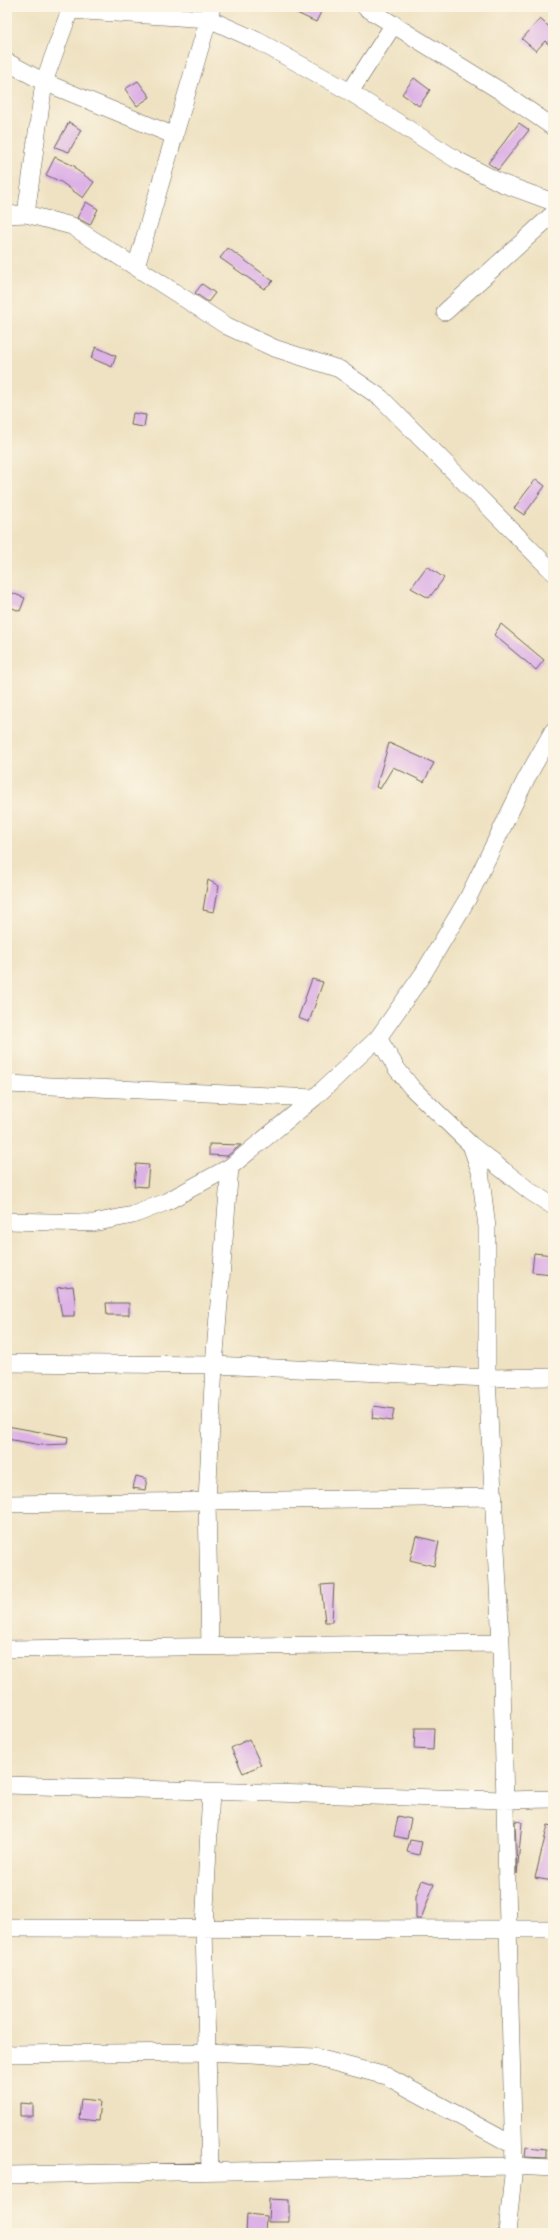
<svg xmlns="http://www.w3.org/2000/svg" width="560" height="2240" font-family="'IM FELL French Canon',serif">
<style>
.building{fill:#ddb2e6}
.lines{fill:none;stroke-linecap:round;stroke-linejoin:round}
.minor-casing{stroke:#666156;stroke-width:18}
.minor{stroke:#fff;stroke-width:17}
</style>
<rect width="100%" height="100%" fill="#fcf5e5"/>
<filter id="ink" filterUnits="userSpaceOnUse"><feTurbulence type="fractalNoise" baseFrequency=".025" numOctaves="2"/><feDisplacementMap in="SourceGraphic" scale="8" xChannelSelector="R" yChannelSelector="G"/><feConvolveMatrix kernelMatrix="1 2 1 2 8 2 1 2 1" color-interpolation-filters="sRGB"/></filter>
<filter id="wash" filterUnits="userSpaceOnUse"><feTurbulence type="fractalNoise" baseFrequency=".012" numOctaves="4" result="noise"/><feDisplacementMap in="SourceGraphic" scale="16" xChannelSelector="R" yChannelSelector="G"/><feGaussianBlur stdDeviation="0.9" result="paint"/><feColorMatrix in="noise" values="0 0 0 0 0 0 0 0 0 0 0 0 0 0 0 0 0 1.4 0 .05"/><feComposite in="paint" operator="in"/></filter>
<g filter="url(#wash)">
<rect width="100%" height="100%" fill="#efe2c2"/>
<g id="blocks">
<!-- building -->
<path class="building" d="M 284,7 L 314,7 L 322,10 L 316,22 Z
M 540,19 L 553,30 L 553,48 L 545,41 L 536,51 L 522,39 Z
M 414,78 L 430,90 L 419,106 L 402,94 Z
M 138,81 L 150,97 L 137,106 L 125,89 Z
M 69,122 L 81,130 L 69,152 L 55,147 Z
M 519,123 L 529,130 L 498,170 L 488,163 Z
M 55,157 L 76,167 L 75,169 L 94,182 L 83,198 L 61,182 L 46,175 Z
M 86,202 L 98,209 L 90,225 L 77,218 Z
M 228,248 L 273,281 L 264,289 L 220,258 Z
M 202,284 L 215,293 L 208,302 L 195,293 Z
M 96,347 L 116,356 L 112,367 L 91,358 Z
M 133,413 L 146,415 L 144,427 L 131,425 Z
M 536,479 L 545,486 L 524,515 L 514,508 Z
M 427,566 L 444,578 L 429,598 L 411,588 Z
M 7,591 L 25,598 L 20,611 L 7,606 Z
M 501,624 L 544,660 L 536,670 L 494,635 Z
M 389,743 L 434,763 L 424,782 L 393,767 L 380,789 L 376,787 Z
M 208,880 L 219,886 L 214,912 L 203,910 Z
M 312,979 L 323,982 L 309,1022 L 298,1018 Z
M 209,1144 L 241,1145 L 227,1156 L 209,1155 Z
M 136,1164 L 149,1165 L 147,1187 L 134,1186 Z
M 534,1253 L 553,1255 L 553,1274 L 532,1272 Z
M 73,1286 L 75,1301 L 74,1316 L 62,1316 L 57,1288 Z
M 106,1303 L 129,1303 L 129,1315 L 107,1315 Z
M 374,1406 L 394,1409 L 392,1421 L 372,1418 Z
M 7,1426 L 68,1437 L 67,1444 L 41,1445 L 7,1439 Z
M 136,1476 L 147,1479 L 145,1490 L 133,1488 Z
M 416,1536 L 439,1542 L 434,1566 L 410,1560 Z
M 334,1584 L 332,1622 L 325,1622 L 321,1585 Z
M 415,1728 L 434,1728 L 433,1750 L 414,1749 Z
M 249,1739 L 261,1765 L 243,1773 L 231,1748 Z
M 398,1816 L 411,1819 L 407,1839 L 394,1836 Z
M 515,1821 L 522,1822 L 517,1874 Z
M 548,1825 L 553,1826 L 553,1881 L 535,1878 Z
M 410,1840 L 422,1842 L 419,1855 L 407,1852 Z
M 422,1880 L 434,1884 L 421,1919 L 416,1919 L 416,1896 Z
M 81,2099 L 100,2101 L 98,2121 L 79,2119 Z
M 20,2103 L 33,2104 L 33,2116 L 20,2116 Z
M 526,2147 L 546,2149 L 546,2158 L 525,2157 Z
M 269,2199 L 289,2200 L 289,2222 L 268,2222 Z
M 247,2214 L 266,2216 L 265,2233 L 246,2233 Z"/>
</g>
</g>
<g filter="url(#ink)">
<use href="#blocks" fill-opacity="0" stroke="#666156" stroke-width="1"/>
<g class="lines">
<defs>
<path id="minor" d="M 365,7 L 502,92 L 553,127
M 69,10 L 209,19 L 258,41 L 350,92 L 457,160 L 501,183 L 553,202
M 7,62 L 44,82 L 175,136
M 350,92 L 394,24
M 26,214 L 44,82 L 71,7
M 7,215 L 26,214 L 72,226 L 227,326 L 274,348 L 339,369 L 381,398 L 553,572
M 136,267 L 212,7
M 445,312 L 553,214
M 378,1038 L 397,1069 L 412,1088 L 471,1145 L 531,1192 L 553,1206
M 7,1084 L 314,1098
M 471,1145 L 480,1171 L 487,1227 L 487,1378 L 501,1643 L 514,2166 L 507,2233
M 7,1221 L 93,1223 L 133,1215 L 166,1202 L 230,1167 L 314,1098 L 378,1038 L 423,974 L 468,898 L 526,779 L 553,731
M 7,1363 L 214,1365 L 487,1378 L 553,1377
M 7,1504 L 494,1497
M 210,1647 L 207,1501 L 214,1365 L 230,1167
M 7,1649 L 501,1643
M 7,1785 L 504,1800 L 553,1799
M 7,1928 L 553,1929
M 7,2054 L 207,2052 L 314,2057 L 386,2076 L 513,2145
M 210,2171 L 204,1928 L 211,1791
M 7,2175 L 514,2166 L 553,2168"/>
</defs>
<!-- minor casing -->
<use href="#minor" class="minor-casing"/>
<!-- minor -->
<use href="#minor" class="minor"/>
</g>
</g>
<!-- margin -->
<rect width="560" height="2240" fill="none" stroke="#fcf5e5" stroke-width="24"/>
</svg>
